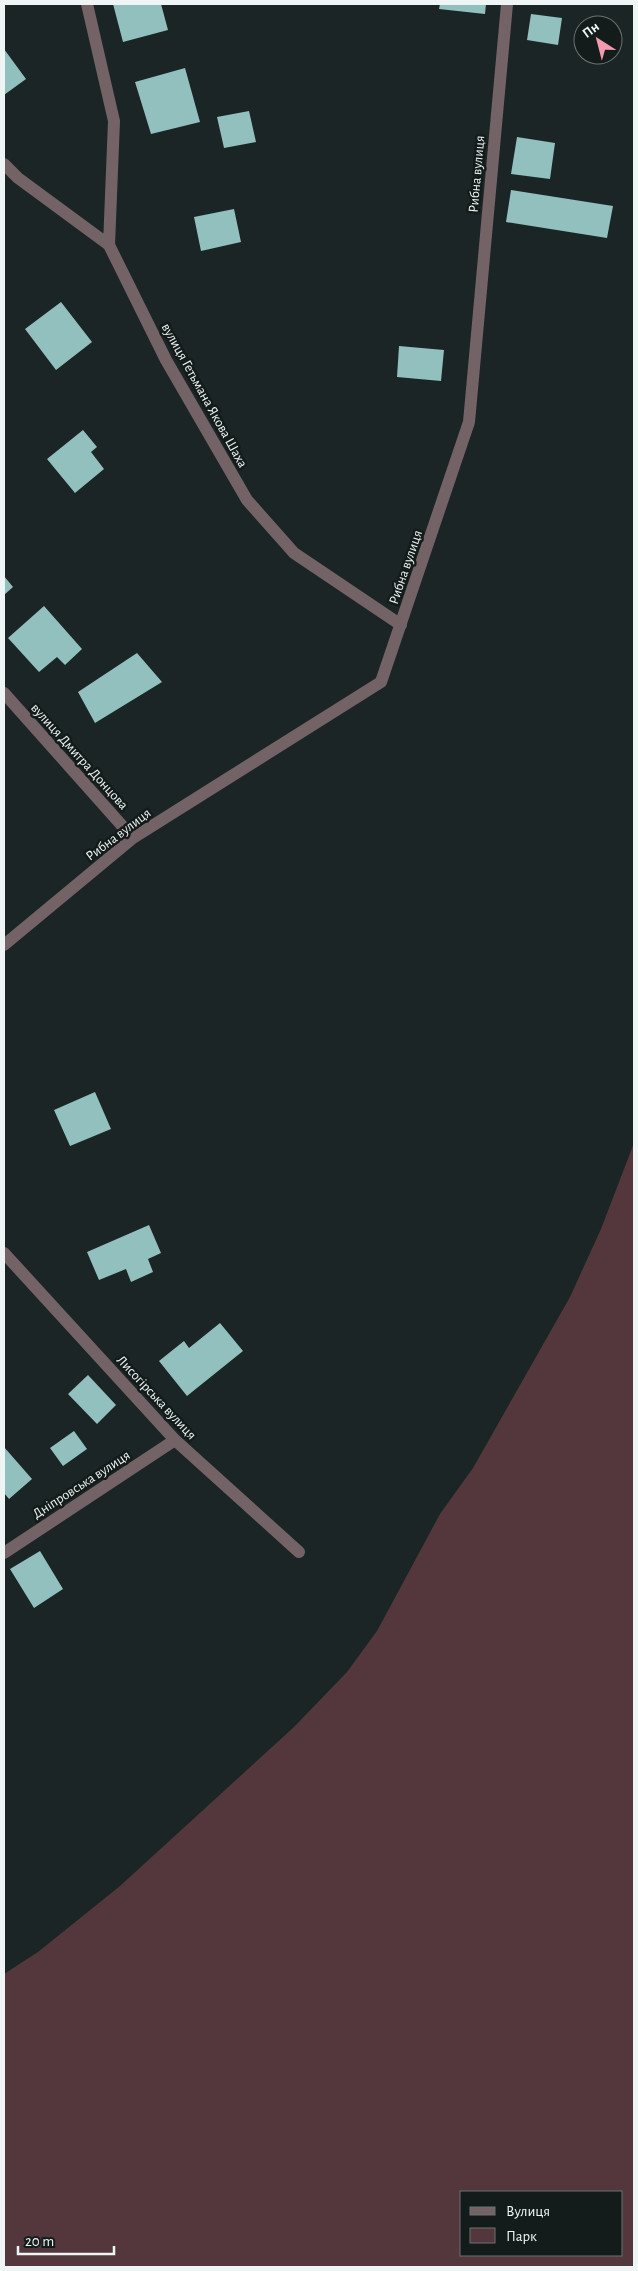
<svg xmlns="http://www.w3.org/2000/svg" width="638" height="2271" font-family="'Alegreya Sans',sans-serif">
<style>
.green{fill:#53373d;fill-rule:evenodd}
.building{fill:#91c0bf}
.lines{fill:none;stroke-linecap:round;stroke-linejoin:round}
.street{stroke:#746366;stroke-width:12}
.labels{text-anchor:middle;stroke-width:5;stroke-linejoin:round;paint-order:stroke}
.street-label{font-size:14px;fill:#eff5f5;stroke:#131b1b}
</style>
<rect width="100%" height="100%" fill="#1c2525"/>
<!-- green -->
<path class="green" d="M 634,1143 L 634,2267 L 4,2267 L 4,1974 L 38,1952 L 120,1886 L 294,1727 L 347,1672 L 377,1631 L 440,1514 L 473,1468 L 570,1297 L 601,1229 ZM 462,2192 L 622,2192 L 622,2255 L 462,2255 Z"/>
<!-- building -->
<path class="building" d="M 113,4 L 161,4 L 168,30 L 123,42 Z
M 440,4 L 486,4 L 485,14 L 439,9 Z
M 531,14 L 562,18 L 558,45 L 527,40 Z
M 4,49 L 26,79 L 4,95 Z
M 185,68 L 200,122 L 151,134 L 135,82 Z
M 249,111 L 256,142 L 224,148 L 217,117 Z
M 517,137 L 555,143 L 550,179 L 511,174 Z
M 511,190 L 613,206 L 607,238 L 506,222 Z
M 234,209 L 241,242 L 201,251 L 194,217 Z
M 61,302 L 92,342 L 56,370 L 25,329 Z
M 399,346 L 444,350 L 441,381 L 397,377 Z
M 83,430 L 97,447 L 91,452 L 104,469 L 75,493 L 47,459 Z
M 4,576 L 13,587 L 4,595 Z
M 44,606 L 82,649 L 65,665 L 57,657 L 39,672 L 8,638 Z
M 137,653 L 162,682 L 95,723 L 78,692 Z
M 95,1092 L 111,1129 L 70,1146 L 54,1110 Z
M 149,1225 L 161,1253 L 148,1259 L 153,1272 L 131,1282 L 126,1269 L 99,1280 L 87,1252 Z
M 220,1323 L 243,1351 L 187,1396 L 159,1361 L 184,1341 L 189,1348 Z
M 88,1375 L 116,1405 L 97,1424 L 68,1394 Z
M 74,1431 L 87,1449 L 63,1466 L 50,1448 Z
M 4,1447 L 32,1479 L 9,1499 L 4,1493 Z
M 40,1551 L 63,1589 L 34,1608 L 10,1569 Z"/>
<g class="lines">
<!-- street -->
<path class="street" d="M 87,4 L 114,121 L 109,245
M 4,164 L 18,178 L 109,245 L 166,360 L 247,500 L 294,553 L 401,625
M 4,693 L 133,838
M 4,945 L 133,838 L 381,682 L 469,422 L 507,4
M 4,1253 L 175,1440 L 299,1552
M 4,1553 L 175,1440"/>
</g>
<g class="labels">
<!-- street labels -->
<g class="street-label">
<text transform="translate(476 174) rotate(-85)" y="5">Рибна вулиця</text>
<text transform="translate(205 395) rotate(61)" y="5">вулиця Гетьмана Якова Шаха</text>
<text transform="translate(405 567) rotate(-71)" y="5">Рибна вулиця</text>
<text transform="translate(80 756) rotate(48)" y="5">вулиця Дмитра Донцова</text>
<text transform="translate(118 834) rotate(-37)" y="5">Рибна вулиця</text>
<text transform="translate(157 1397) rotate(47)" y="5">Лисогірська вулиця</text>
<text transform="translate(81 1484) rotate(-33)" y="5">Дніпровська вулиця</text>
</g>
</g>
<!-- border -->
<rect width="638" height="2271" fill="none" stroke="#eff5f5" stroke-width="10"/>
<!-- legend -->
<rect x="460" y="2191" width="162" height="65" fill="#131b1b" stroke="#6b7272"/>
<rect x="470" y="2207" width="25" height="8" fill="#746366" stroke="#6b7272"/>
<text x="506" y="2216" font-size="15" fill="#eff5f5">Вулиця</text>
<rect x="470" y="2228" width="25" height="15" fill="#53373d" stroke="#6b7272"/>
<text x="506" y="2241" font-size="15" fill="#eff5f5">Парк</text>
<!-- north arrow -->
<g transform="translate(598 40) rotate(324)"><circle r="24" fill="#131b1b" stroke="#6b7272"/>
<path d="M0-4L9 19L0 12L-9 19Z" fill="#f29aae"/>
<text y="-8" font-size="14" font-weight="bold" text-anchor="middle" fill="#eff5f5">Пн</text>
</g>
<!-- scale -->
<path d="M18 2246v8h96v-8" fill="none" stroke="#eff5f5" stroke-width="2.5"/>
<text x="25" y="2246" font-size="15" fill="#eff5f5" stroke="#131b1b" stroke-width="4" paint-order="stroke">20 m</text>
</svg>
